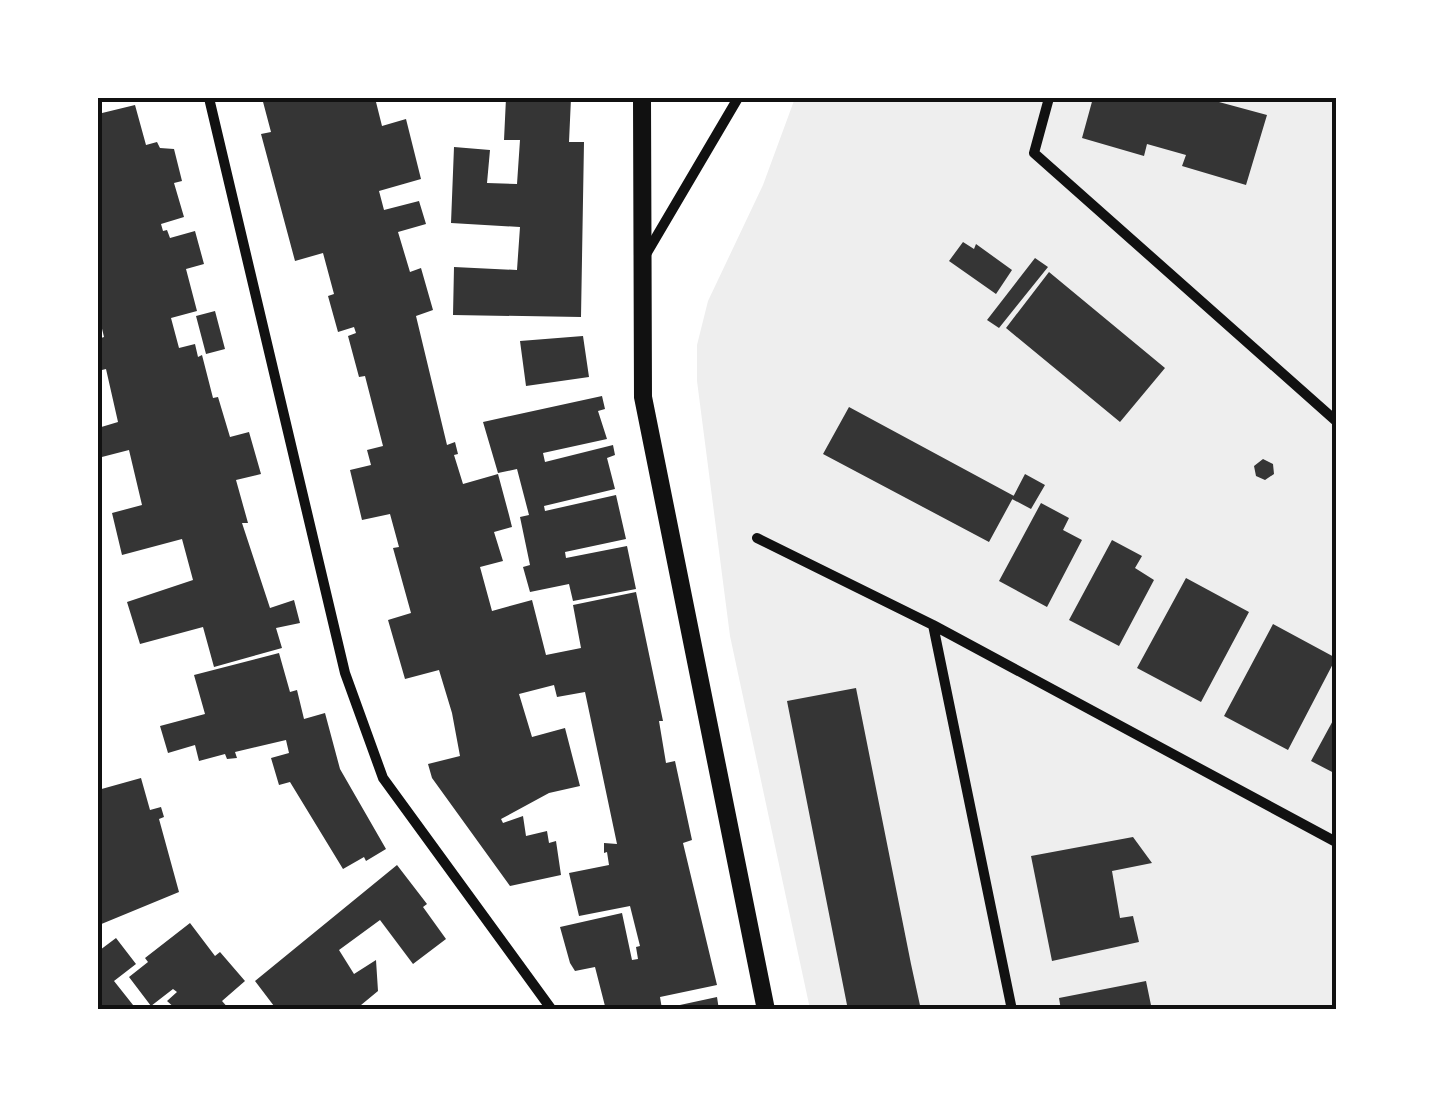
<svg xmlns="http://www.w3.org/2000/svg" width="1434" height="1107" font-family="'Sofia Sans Condensed',sans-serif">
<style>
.green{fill:#eee}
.building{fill:#353535}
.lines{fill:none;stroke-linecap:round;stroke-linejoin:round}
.minor{stroke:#111;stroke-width:10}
.tertiary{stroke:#111;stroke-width:18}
.neatline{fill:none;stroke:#111;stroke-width:4}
</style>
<rect width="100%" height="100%" fill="#fff"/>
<!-- green -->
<path class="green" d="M 795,98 L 1336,98 L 1336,1009 L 810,1009 L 730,636 L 697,381 L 697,345 L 708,301 L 763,185 Z"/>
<!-- building -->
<path class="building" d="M 262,98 L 375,98 L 382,126 L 406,119 L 421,179 L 379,191 L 384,210 L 419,201 L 426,224 L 398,232 L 410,272 L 421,268 L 433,310 L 416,316 L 447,445 L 455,442 L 458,454 L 454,455 L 463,484 L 498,474 L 509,515 L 512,527 L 494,532 L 503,561 L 480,567 L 492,611 L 532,600 L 546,655 L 581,648 L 573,605 L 636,592 L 663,721 L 659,721 L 666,763 L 675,761 L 692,840 L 683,843 L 717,985 L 660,997 L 662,1009 L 658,1010 L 606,1010 L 595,967 L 575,971 L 570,963 L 560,927 L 622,913 L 632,960 L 638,959 L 636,947 L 640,946 L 630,906 L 579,916 L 569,873 L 609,865 L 607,852 L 604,853 L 604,843 L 617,844 L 585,692 L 557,697 L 554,685 L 519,694 L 532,737 L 565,728 L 580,786 L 549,793 L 501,819 L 503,823 L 523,816 L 526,836 L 547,831 L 549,843 L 556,841 L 561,875 L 510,886 L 432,778 L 428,764 L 460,756 L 452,713 L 439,670 L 405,679 L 388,620 L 411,613 L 393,548 L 399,547 L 390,514 L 362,520 L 350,470 L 371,465 L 367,450 L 383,446 L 365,376 L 359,377 L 348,336 L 356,333 L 354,327 L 338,332 L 328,296 L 334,294 L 323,253 L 295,261 L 261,134 L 271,132 Z
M 506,98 L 571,98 L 569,142 L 584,142 L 581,317 L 453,315 L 454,267 L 517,270 L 520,227 L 451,223 L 454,147 L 490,150 L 487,183 L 517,184 L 520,140 L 504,140 Z
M 1093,98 L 1220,98 L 1219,102 L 1267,115 L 1246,185 L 1182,166 L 1186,155 L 1147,144 L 1144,156 L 1082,138 Z
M 135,105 L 146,145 L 157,142 L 160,148 L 174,149 L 182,181 L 174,183 L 184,217 L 161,224 L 163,231 L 167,230 L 170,238 L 195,231 L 204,264 L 186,269 L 197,311 L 171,318 L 179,348 L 195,344 L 198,357 L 202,355 L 213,398 L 218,397 L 230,437 L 249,432 L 261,474 L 236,480 L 248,523 L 242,523 L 270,608 L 294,600 L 300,623 L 276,628 L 282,648 L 214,667 L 203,627 L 140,644 L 127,602 L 193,580 L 182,539 L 122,555 L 112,513 L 142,505 L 129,450 L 98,458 L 98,428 L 118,422 L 106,369 L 98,371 L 98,339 L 104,337 L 98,312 L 98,114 Z
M 963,242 L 974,249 L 976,244 L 1012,270 L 996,294 L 949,261 Z
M 1035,258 L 1048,267 L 999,328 L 987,320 Z
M 1049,272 L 1165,368 L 1120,422 L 1006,328 Z
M 215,311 L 225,349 L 206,354 L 196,316 Z
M 583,336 L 589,377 L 526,386 L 520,341 Z
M 602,396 L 605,409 L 598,411 L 607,439 L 543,453 L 545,462 L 613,445 L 615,455 L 607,458 L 615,489 L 544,506 L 545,511 L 616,495 L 626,539 L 565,552 L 566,558 L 627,546 L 636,589 L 573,601 L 569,584 L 530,592 L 523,567 L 530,565 L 520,517 L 529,515 L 517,469 L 498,473 L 483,422 Z
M 849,407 L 1014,496 L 989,542 L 823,454 Z
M 1263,459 L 1273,464 L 1274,474 L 1265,480 L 1256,476 L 1254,466 Z
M 1025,474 L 1045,485 L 1031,509 L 1012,499 Z
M 1041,503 L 1069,518 L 1063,530 L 1082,540 L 1047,607 L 999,581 Z
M 1112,540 L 1142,556 L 1135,568 L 1154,580 L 1119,646 L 1069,620 Z
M 1186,578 L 1249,612 L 1201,702 L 1137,668 Z
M 1273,624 L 1336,658 L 1288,750 L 1224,716 Z
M 279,653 L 290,692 L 297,690 L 304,719 L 325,713 L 340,769 L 386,849 L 366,861 L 364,857 L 343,869 L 290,782 L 279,785 L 271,758 L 289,753 L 286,740 L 235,752 L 237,758 L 227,759 L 225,754 L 199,761 L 195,745 L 168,753 L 160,726 L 205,714 L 194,675 Z
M 856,688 L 911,964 L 921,1010 L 848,1010 L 787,701 Z
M 1336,715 L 1336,774 L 1311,761 Z
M 141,778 L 150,810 L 161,807 L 164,817 L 159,819 L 179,892 L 99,925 L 98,790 Z
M 1133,837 L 1152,863 L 1112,871 L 1120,918 L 1133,916 L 1139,942 L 1052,961 L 1031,856 Z
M 397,865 L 427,904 L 423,907 L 446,939 L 413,964 L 380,920 L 339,950 L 354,974 L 376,960 L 378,991 L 355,1010 L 277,1010 L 255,981 Z
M 190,923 L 215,956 L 220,952 L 245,981 L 222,1001 L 230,1010 L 177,1010 L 167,1001 L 177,992 L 173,989 L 151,1006 L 129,977 L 148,962 L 145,958 Z
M 116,938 L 136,964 L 114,981 L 137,1010 L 98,1010 L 98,947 L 100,950 Z
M 1146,981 L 1152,1010 L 1061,1010 L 1059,998 Z
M 717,997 L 719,1010 L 666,1010 L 666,1008 Z"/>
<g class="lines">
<!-- minor -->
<path class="minor" d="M 209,98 L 345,673 L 383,778 L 552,1010
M 1049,98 L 1034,153 L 1336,421
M 645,256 L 738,98
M 757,538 L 933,625 L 1336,842
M 933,625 L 1012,1010"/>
<!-- tertiary -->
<path class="tertiary" d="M 642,98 L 643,397 L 766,1010"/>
</g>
<!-- border -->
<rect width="1434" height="1107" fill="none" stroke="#ffffff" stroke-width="200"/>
<rect x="100" y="100" width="1234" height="907" class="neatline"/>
</svg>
